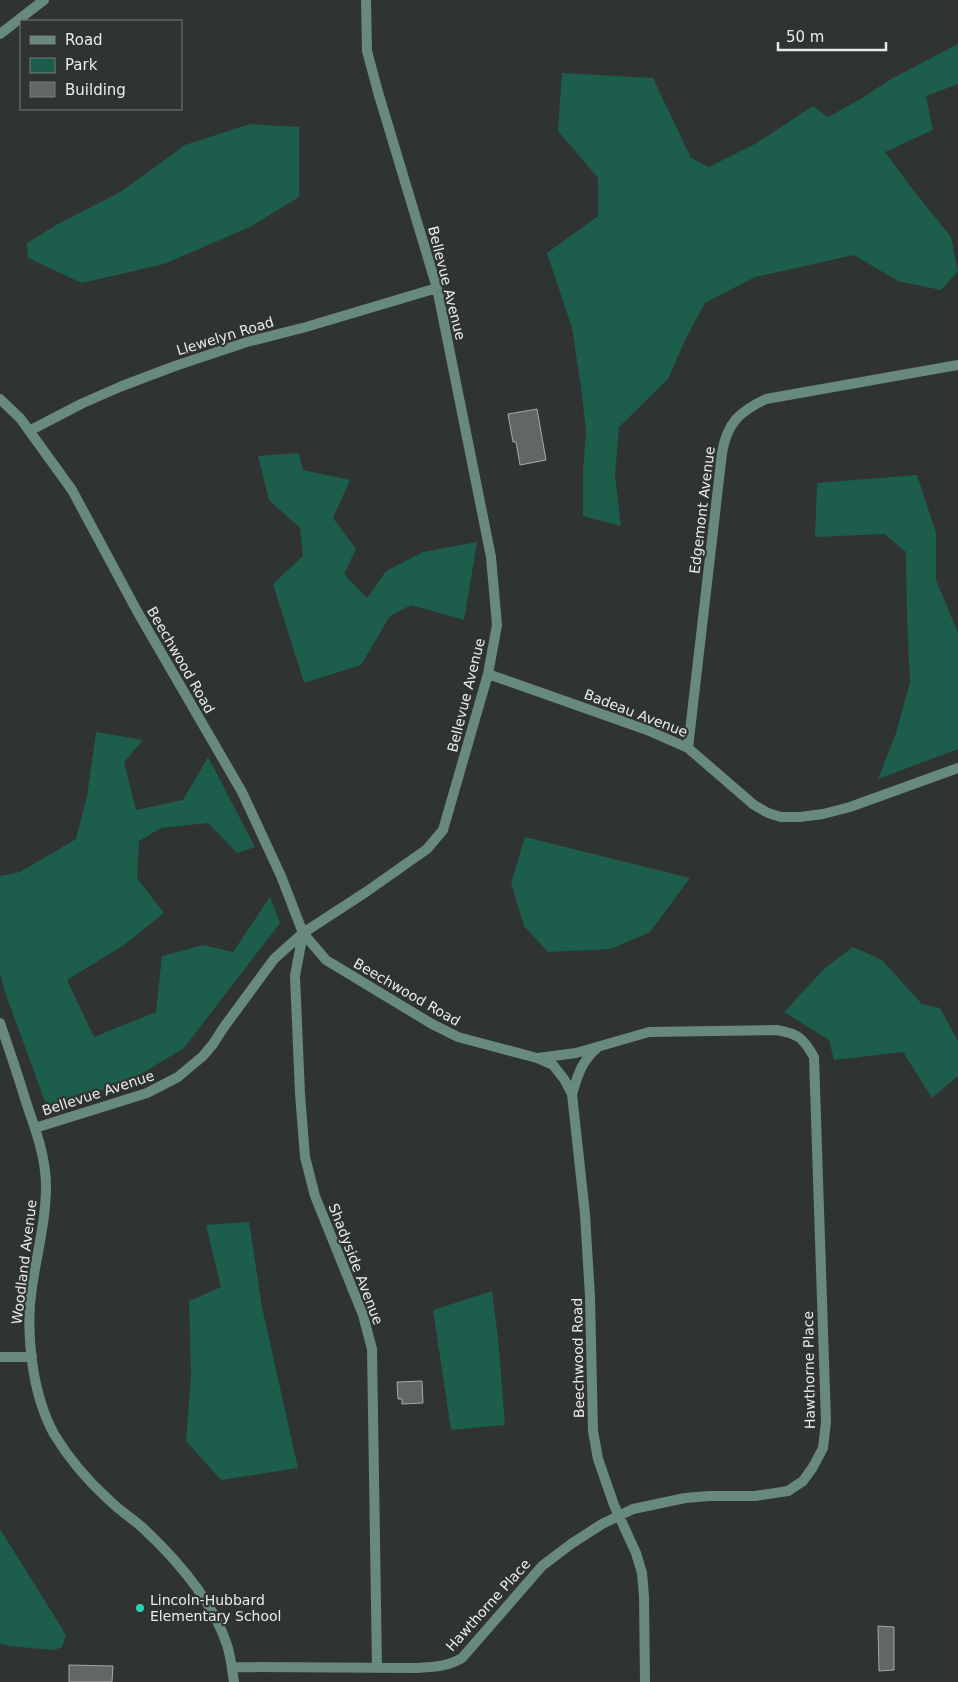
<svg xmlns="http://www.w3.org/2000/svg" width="958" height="1682" font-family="'DejaVu Sans',sans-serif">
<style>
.green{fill:#1d5d4c}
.building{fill:#626665;stroke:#a5aaa8}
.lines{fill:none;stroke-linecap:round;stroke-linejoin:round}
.minor{stroke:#68897e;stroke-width:10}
.poi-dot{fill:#29d5ad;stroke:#2f3331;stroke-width:2}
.labels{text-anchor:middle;stroke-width:4.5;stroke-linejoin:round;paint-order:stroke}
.street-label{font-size:14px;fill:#e9eceb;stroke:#2f3331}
.poi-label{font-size:14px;fill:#e9eceb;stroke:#2f3331;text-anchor:start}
</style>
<rect width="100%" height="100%" fill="#2f3331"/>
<!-- green -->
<path class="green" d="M 958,44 L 958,84 L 926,96 L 933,130 L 885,152 L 914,191 L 951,237 L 958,271 L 941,290 L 898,281 L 854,255 L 755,277 L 705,303 L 687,336 L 668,379 L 619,427 L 615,475 L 621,526 L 583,516 L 583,471 L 586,432 L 581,387 L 572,328 L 547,253 L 598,216 L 598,178 L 558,131 L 562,73 L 653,78 L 691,158 L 709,167 L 755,144 L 813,106 L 828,117 L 859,100 L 891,79 Z
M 250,124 L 299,127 L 299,197 L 250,227 L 164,264 L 82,283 L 28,258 L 27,243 L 56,225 L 122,191 L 185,145 Z
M 299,453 L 303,470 L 350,480 L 333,518 L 356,549 L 344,574 L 367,598 L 386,571 L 423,552 L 477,542 L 464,620 L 411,605 L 390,616 L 361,665 L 304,683 L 273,584 L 303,556 L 300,528 L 269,500 L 258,456 Z
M 917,475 L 936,533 L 936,580 L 958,633 L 958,749 L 878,779 L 896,733 L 910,682 L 907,619 L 906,552 L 884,534 L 815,537 L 817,483 Z
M 96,732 L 143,740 L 124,762 L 136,810 L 183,800 L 208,757 L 255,847 L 237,853 L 208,823 L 161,828 L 139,841 L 137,878 L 164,913 L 124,945 L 67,980 L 94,1037 L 156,1012 L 162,956 L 203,945 L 233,952 L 270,897 L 280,923 L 184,1048 L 128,1082 L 47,1107 L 6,995 L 0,974 L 0,876 L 20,872 L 76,839 L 87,796 Z
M 525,837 L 690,878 L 650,932 L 611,949 L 548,952 L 524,926 L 511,883 Z
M 853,947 L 882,960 L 922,1004 L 940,1008 L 958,1041 L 958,1076 L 932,1098 L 903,1052 L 834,1060 L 829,1040 L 784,1012 L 825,968 Z
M 249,1222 L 262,1307 L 298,1468 L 221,1480 L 186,1441 L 191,1375 L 189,1301 L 221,1287 L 206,1225 Z
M 492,1291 L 498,1338 L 505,1425 L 451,1430 L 433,1310 Z
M 0,1529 L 60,1625 L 66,1636 L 62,1647 L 54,1650 L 8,1646 L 0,1643 Z"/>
<!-- building -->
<path class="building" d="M 537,409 L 546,460 L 520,465 L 516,442 L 513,442 L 508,414 Z
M 422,1381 L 423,1403 L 402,1404 L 402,1399 L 398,1399 L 397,1382 Z
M 878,1626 L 894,1627 L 894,1670 L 879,1671 Z
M 69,1665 L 113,1666 L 112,1682 L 69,1682 Z"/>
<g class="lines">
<!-- minor -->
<path class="minor" d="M 0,34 L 44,0
M 0,399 L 20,418 L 72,490 L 137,611 L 242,792 L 281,876 L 303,933 L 326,960 L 432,1024 L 458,1037 L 537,1058 L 553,1065 L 564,1079 L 572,1094 L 585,1214 L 590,1297 L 593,1431 L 598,1459 L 614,1505 L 636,1553 L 642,1573 L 644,1596 L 645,1682
M 29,431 L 83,403 L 122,386 L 175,366 L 247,342 L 306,327 L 437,288
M 488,674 L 647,730 L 688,748 L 754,805 L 768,813 L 781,817 L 800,817 L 823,814 L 850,807 L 958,768
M 688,748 L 722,453 C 727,423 739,412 766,399 L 958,365
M 303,933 L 295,976 L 300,1094 L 305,1157 L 315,1196 L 363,1315 L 372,1349 L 377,1668
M 0,1023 C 9,1049 18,1075 26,1102 C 35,1128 46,1157 46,1186 C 46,1220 37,1253 32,1287 C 25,1331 32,1394 54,1434 C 69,1459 88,1481 109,1500 C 120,1511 133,1519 144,1529 C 177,1560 213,1602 227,1645 C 231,1657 232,1670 234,1682
M 572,1094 C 578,1075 581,1062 597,1048
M 35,1128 L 147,1093 L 178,1077 L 203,1056 L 213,1044 L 224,1027 L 274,959 L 303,933 L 366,892 L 427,849 L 443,830 L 488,674 L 497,625 L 491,557 L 437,288 L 378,92 L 367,51 L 366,0
M 0,1357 L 32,1357
M 232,1667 L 415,1668 C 432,1667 447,1667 462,1658 L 542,1566 L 571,1544 L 602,1524 L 633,1509 L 685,1498 L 709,1496 L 755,1496 L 788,1491 L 803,1481 L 813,1467 L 823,1448 L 826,1422 L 814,1057 C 803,1038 799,1034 777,1030 L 649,1032 L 576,1053 L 538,1058"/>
</g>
<!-- markers -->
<circle class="poi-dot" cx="140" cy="1608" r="5"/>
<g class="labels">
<!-- street labels -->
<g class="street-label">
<text transform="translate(447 283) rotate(76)" y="5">Bellevue Avenue</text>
<text transform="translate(225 336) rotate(-17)" y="5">Llewelyn Road</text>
<text transform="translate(702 510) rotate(-83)" y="5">Edgemont Avenue</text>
<text transform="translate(181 660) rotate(60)" y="5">Beechwood Road</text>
<text transform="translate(466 695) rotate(-76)" y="5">Bellevue Avenue</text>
<text transform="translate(636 713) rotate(21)" y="5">Badeau Avenue</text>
<text transform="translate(407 992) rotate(30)" y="5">Beechwood Road</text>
<text transform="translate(98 1093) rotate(-18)" y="5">Bellevue Avenue</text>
<text transform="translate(24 1262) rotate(-83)" y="5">Woodland Avenue</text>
<text transform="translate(356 1264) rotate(69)" y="5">Shadyside Avenue</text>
<text transform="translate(578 1358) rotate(-91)" y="5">Beechwood Road</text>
<text transform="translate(809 1370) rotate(-91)" y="5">Hawthorne Place</text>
<text transform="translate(488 1605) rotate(-48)" y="5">Hawthorne Place</text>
</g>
<!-- poi labels -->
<g class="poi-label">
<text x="150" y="1605">Lincoln-Hubbard<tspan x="150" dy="16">Elementary School</tspan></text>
</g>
</g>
<!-- legend -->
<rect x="20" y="20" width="162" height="90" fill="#2f3331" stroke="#797d7b"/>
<rect x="30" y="36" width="25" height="8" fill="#68897e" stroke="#797d7b"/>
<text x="65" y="45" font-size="15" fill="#e9eceb">Road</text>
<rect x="30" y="58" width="25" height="15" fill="#1d5d4c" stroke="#797d7b"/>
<text x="65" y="70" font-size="15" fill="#e9eceb">Park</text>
<rect x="30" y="82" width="25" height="15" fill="#626665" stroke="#797d7b"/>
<text x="65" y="95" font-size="15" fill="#e9eceb">Building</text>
<!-- scale -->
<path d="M778 42v8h108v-8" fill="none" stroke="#e9eceb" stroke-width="2.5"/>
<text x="786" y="42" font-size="15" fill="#e9eceb" stroke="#2f3331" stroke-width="4" paint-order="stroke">50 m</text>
</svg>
